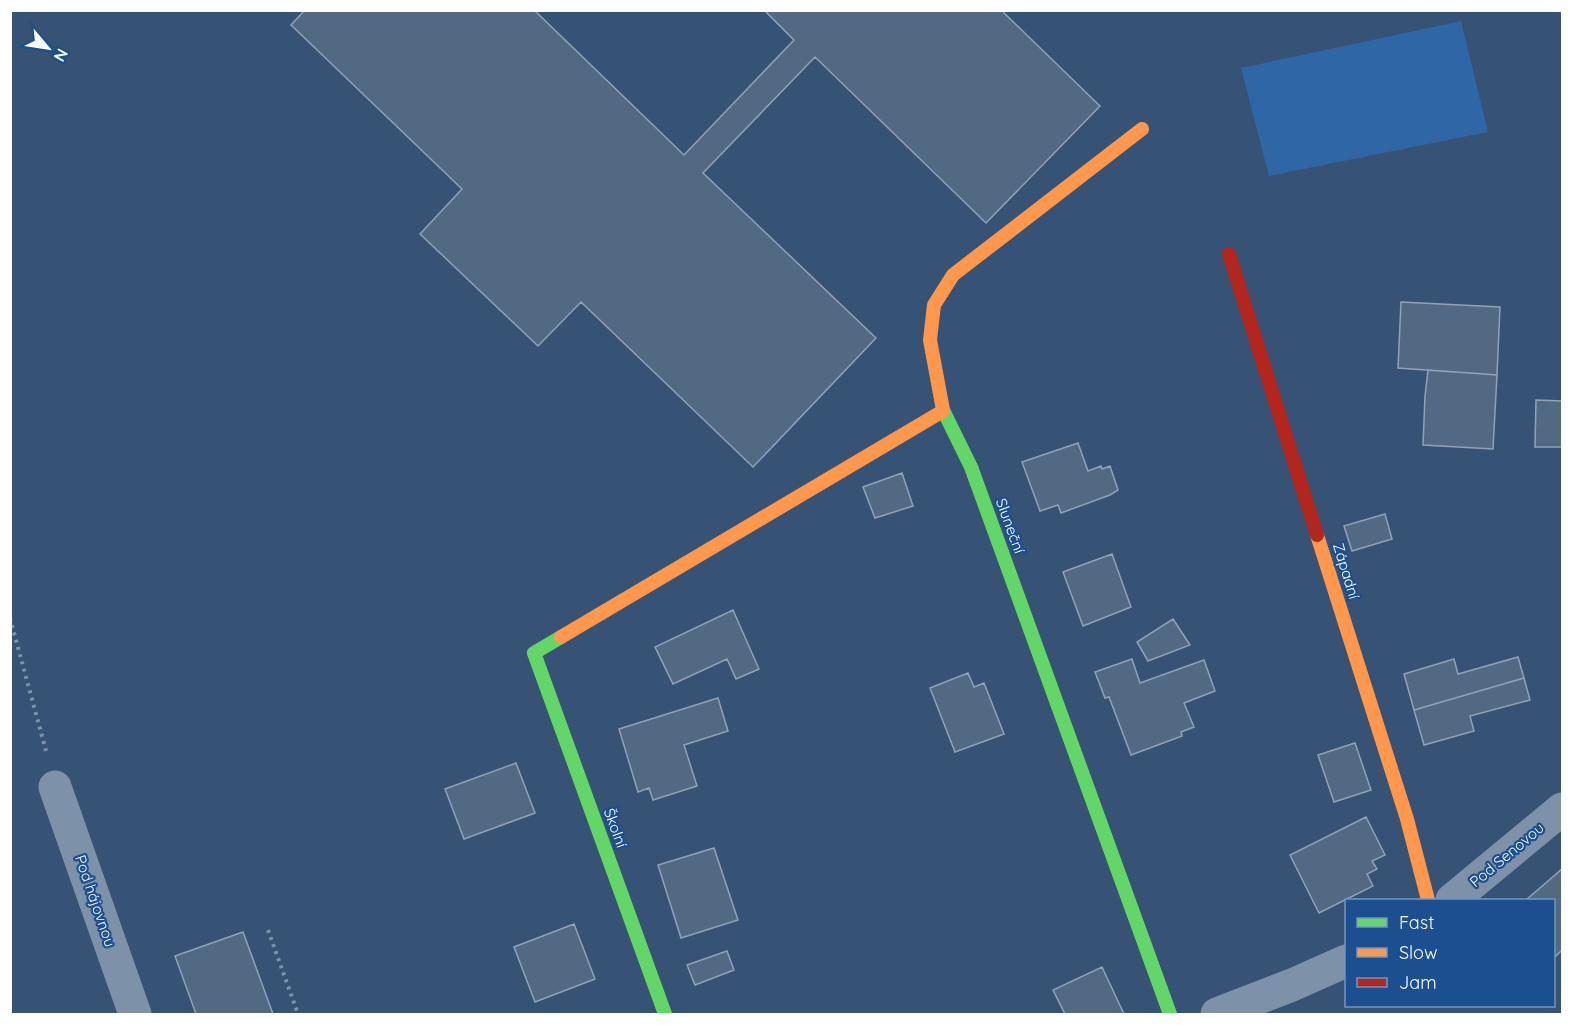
<svg xmlns="http://www.w3.org/2000/svg" width="1573" height="1025" font-family="Quicksand,sans-serif">
<style>
.green{fill:#2f66a5}
.building{fill:#526984;stroke:#92a2b6;stroke-width:1.5}
.lines{fill:none;stroke-linecap:round;stroke-linejoin:round}
.path{stroke:#7d92a8;stroke-width:4;stroke-dasharray:3 4.5;stroke-linecap:butt}
.street{stroke:#7d92a8;stroke-width:33}
.fast{stroke:#63d668;stroke-width:14}
.slow{stroke:#ff974d;stroke-width:14}
.jam{stroke:#b3261e;stroke-width:14}
.labels{text-anchor:middle;stroke-width:4.5;stroke-linejoin:round;paint-order:stroke}
.street-label{font-size:15px;fill:#fff;stroke:#1b4f8f}
</style>
<rect width="100%" height="100%" fill="#365274"/>
<!-- green -->
<path class="green" d="M 1461,21 L 1488,132 L 1269,176 L 1241,68 Z"/>
<!-- building -->
<path class="building" d="M 305,10 L 534,10 L 684,155 L 794,40 L 764,10 L 1001,10 L 1100,106 L 986,223 L 815,57 L 703,173 L 876,338 L 753,467 L 581,302 L 538,346 L 420,234 L 462,189 L 291,25 Z
M 1401,302 L 1500,307 L 1497,375 L 1398,368 Z
M 1428,370 L 1497,375 L 1493,449 L 1423,445 L 1425,396 Z
M 1536,400 L 1562,401 L 1562,447 L 1535,447 Z
M 1078,443 L 1088,471 L 1101,466 L 1102,469 L 1110,466 L 1118,490 L 1110,495 L 1061,513 L 1058,505 L 1040,511 L 1022,462 Z
M 902,473 L 913,506 L 875,518 L 863,487 Z
M 1385,514 L 1392,539 L 1352,551 L 1344,526 Z
M 1112,554 L 1131,607 L 1083,626 L 1063,572 Z
M 733,610 L 759,669 L 736,679 L 727,659 L 673,684 L 655,647 Z
M 1173,619 L 1190,645 L 1148,661 L 1137,642 Z
M 1518,657 L 1524,678 L 1414,710 L 1404,674 L 1454,659 L 1458,674 Z
M 1132,659 L 1140,683 L 1204,660 L 1215,691 L 1184,703 L 1194,727 L 1181,732 L 1182,736 L 1131,755 L 1109,697 L 1105,698 L 1095,672 Z
M 968,673 L 974,687 L 984,683 L 1004,734 L 955,752 L 930,688 Z
M 1524,678 L 1530,700 L 1470,716 L 1474,731 L 1424,745 L 1414,710 Z
M 718,698 L 728,731 L 684,745 L 697,786 L 653,800 L 649,788 L 638,792 L 619,729 Z
M 1355,743 L 1371,790 L 1334,802 L 1318,755 Z
M 516,763 L 535,813 L 464,839 L 445,789 Z
M 1366,817 L 1385,855 L 1372,861 L 1377,869 L 1367,874 L 1373,886 L 1319,913 L 1290,855 Z
M 714,848 L 738,920 L 681,938 L 658,865 Z
M 1562,869 L 1562,950 L 1554,958 L 1554,900 L 1526,900 Z
M 574,924 L 595,979 L 535,1002 L 514,947 Z
M 243,932 L 273,1014 L 196,1014 L 175,956 Z
M 727,951 L 734,970 L 695,985 L 687,965 Z
M 1102,967 L 1124,1014 L 1065,1014 L 1053,990 Z"/>
<g class="lines">
<!-- path -->
<path class="path" d="M 10,618 L 46,751
M 268,930 L 298,1014"/>
<!-- street -->
<path class="street" d="M 55,787 L 135,1014
M 1452,900 L 1562,809
M 1217,1014 L 1292,985 L 1346,961"/>
<!-- fast -->
<path class="fast" d="M 943,410 L 971,467 L 1170,1014
M 561,637 L 534,653 L 665,1014"/>
<!-- slow -->
<path class="slow" d="M 943,410 L 930,340 L 934,305 L 953,275 L 1142,129
M 1317,535 L 1407,819 L 1428,900
M 561,637 L 943,411"/>
<!-- jam -->
<path class="jam" d="M 1229,254 L 1317,535"/>
</g>
<g class="labels">
<!-- street labels -->
<g class="street-label">
<text transform="translate(1010 526) rotate(70)" y="5">Sluneční</text>
<text transform="translate(1346 571) rotate(73)" y="5">Západní</text>
<text transform="translate(615 828) rotate(70)" y="5">Školní</text>
<text transform="translate(1507 855) rotate(-40)" y="5">Pod Senovou</text>
<text transform="translate(95 901) rotate(71)" y="5">Pod hájovnou</text>
</g>
</g>
<!-- border -->
<rect width="1573" height="1025" fill="none" stroke="#ffffff" stroke-width="24"/>
<!-- legend -->
<rect x="1345" y="899" width="210" height="108" fill="#1b4f8f" stroke="#7695bc" stroke-width="1.5"/>
<rect x="1357" y="918" width="30" height="9" fill="#63d668" stroke="#7695bc" stroke-width="1.5"/>
<text x="1399" y="929" font-size="18" fill="#ffffff">Fast</text>
<rect x="1357" y="948" width="30" height="9" fill="#ff974d" stroke="#7695bc" stroke-width="1.5"/>
<text x="1399" y="959" font-size="18" fill="#ffffff">Slow</text>
<rect x="1357" y="978" width="30" height="9" fill="#b3261e" stroke="#7695bc" stroke-width="1.5"/>
<text x="1399" y="989" font-size="18" fill="#ffffff">Jam</text>
<!-- north arrow -->
<g transform="translate(48 48) rotate(119)" stroke="#1b4f8f" stroke-width="4.5" paint-order="stroke">
<path d="M0-4.5L10 22L0 15L-10 22Z" fill="#ffffff"/>
<text y="-9" font-size="16" font-weight="bold" text-anchor="middle" fill="#ffffff">N</text>
</g>
</svg>
